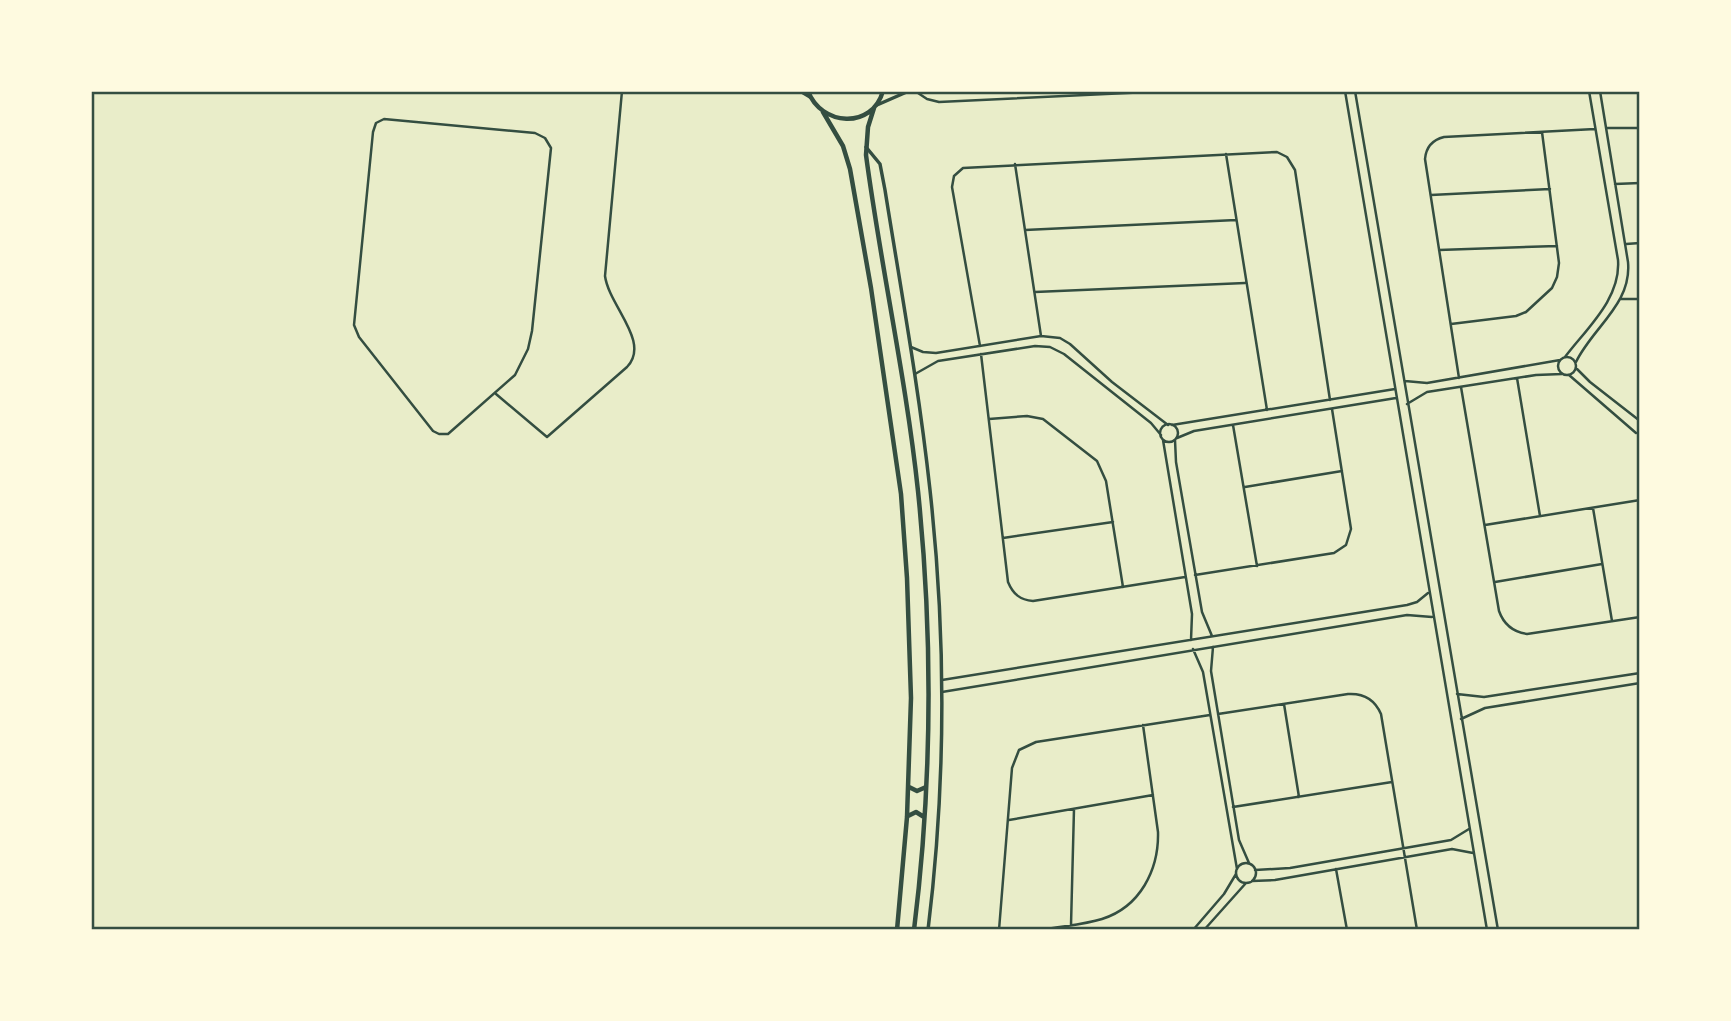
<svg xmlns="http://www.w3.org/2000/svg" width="1731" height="1021" font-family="Cabin,sans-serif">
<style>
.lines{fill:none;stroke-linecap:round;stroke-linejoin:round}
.minor{stroke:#344e41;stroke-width:2.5}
.tertiary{stroke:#344e41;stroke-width:3.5}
.secondary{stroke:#344e41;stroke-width:4.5}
.neatline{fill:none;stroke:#344e41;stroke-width:2.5}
</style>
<rect width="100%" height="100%" fill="#e9edc9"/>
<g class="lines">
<!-- minor -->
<path class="minor" d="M 915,91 L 927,99 L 939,102 L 1170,91
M 1345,91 L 1487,930
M 1355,91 L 1498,930
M 384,119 L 535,133 L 545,138 L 551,148 L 532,331 L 528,349 L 515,375 L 448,434 L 439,434 L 433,431 L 359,337 L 354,325 L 373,132 L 376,123 Z
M 1606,128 L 1640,128
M 1226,154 L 1267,410
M 1015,164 L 1041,336
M 1615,184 L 1640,183
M 1431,195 L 1550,189
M 1025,230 L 1236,220
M 1626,244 L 1640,243
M 1439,250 L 1557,246
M 1035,292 L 1245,283
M 1621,299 L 1640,299
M 1451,324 L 1516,316 L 1526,312 L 1552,288 L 1557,277 L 1559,263 L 1542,132
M 980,346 L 952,187 L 954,176 L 963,168 L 1277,152 L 1287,157 L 1295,170 L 1330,400
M 911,347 L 923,352 L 936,353 L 1041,336 L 1060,338 L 1070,344 L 1112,382 L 1168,425
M 981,354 L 1008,582 C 1013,594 1020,600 1033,601 L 1185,577
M1558 366a9 9 0 1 1 18 0a9 9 0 1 1-18 0Z
M 1565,357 C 1586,329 1621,299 1618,260 L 1589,91
M 1576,362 C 1593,327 1632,304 1628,262 L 1600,91
M 1577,369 L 1590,382 L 1640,421
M 915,374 L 938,361 L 1035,346 L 1050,347 L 1064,354 L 1151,423 L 1161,435
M 1569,375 L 1636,433
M 1459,378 L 1425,159 C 1426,147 1432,140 1444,137 L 1595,129
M 1517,378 L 1540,516
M 1405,381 L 1427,383 L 1560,360
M 1461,387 L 1499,611 C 1504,625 1513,632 1527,634 L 1640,617
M 496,394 L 547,437 L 627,367 C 651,342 609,306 605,276 L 622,91
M 1407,404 L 1427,392 L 1536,375 L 1562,374
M 989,419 L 1027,416 L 1043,419 L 1097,461 L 1106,481 L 1123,587
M1160 433a9 9 0 1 1 18 0a9 9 0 1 1-18 0Z
M 1172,425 L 1395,389
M 1233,425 L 1257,566
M 1177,438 L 1194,431 L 1396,398
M 1639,439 L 1640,459
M 1163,440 L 1192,614 L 1191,640
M 1175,440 L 1176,462 L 1202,612 L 1212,636
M 1245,487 L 1342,471
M 1593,508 L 1612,621
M 1485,525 L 1640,500
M 1003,538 L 1113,522
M 1195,575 L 1334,553 L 1346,545 L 1351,529 L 1332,409
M 1495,582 L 1602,564
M 1213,647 L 1211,671 L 1239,840 L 1249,863
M 1193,649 L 1203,672 L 1237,869
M 942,680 L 1407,605 L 1417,602 L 1428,593
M 942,692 L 1407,615 L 1432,617
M 1457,694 L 1484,697 L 1640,673
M 1284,704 L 1299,797
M 1218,714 L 1348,694 C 1364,693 1375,700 1381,714 L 1417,930
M 1461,719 L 1485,708 L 1640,683
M 1233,807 L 1392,782
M 1009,820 L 1153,795
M1236 873a10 10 0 1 1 20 0a10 10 0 1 1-20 0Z
M 1336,869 L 1347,930
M 1255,870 L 1290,868 L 1451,840 L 1469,829
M 1252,881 L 1275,880 L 1452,849 L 1473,853
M 1071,925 L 1074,809
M 999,930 L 1012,768 L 1019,750 L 1036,742 L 1210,715
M 1042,930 C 1061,926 1083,925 1102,919 C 1140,907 1159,870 1158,832 L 1143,725
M 1193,930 L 1224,894 L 1236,874
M 1204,930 L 1246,883"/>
<!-- tertiary -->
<path class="tertiary" d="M 800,91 L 810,97
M 877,105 L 909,91
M 866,147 L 880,164 L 885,190 C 901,290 919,389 930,490 C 946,635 946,784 928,930"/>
<!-- secondary -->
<path class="secondary" d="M 808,91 C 821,126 872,130 883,91
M 874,108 L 868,127 L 866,155 C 881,268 906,378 918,491 C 933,636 932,785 914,930
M 823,112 L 843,146 L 850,169 L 871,288 L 901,494 L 907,578 L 911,698 L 907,817 L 897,930
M 909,787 L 917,791 L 926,787
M 908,816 L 916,812 L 924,817"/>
</g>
<!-- border -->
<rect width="1731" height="1021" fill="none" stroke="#fefae0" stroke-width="186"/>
<rect x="93" y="93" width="1545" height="835" class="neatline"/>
</svg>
